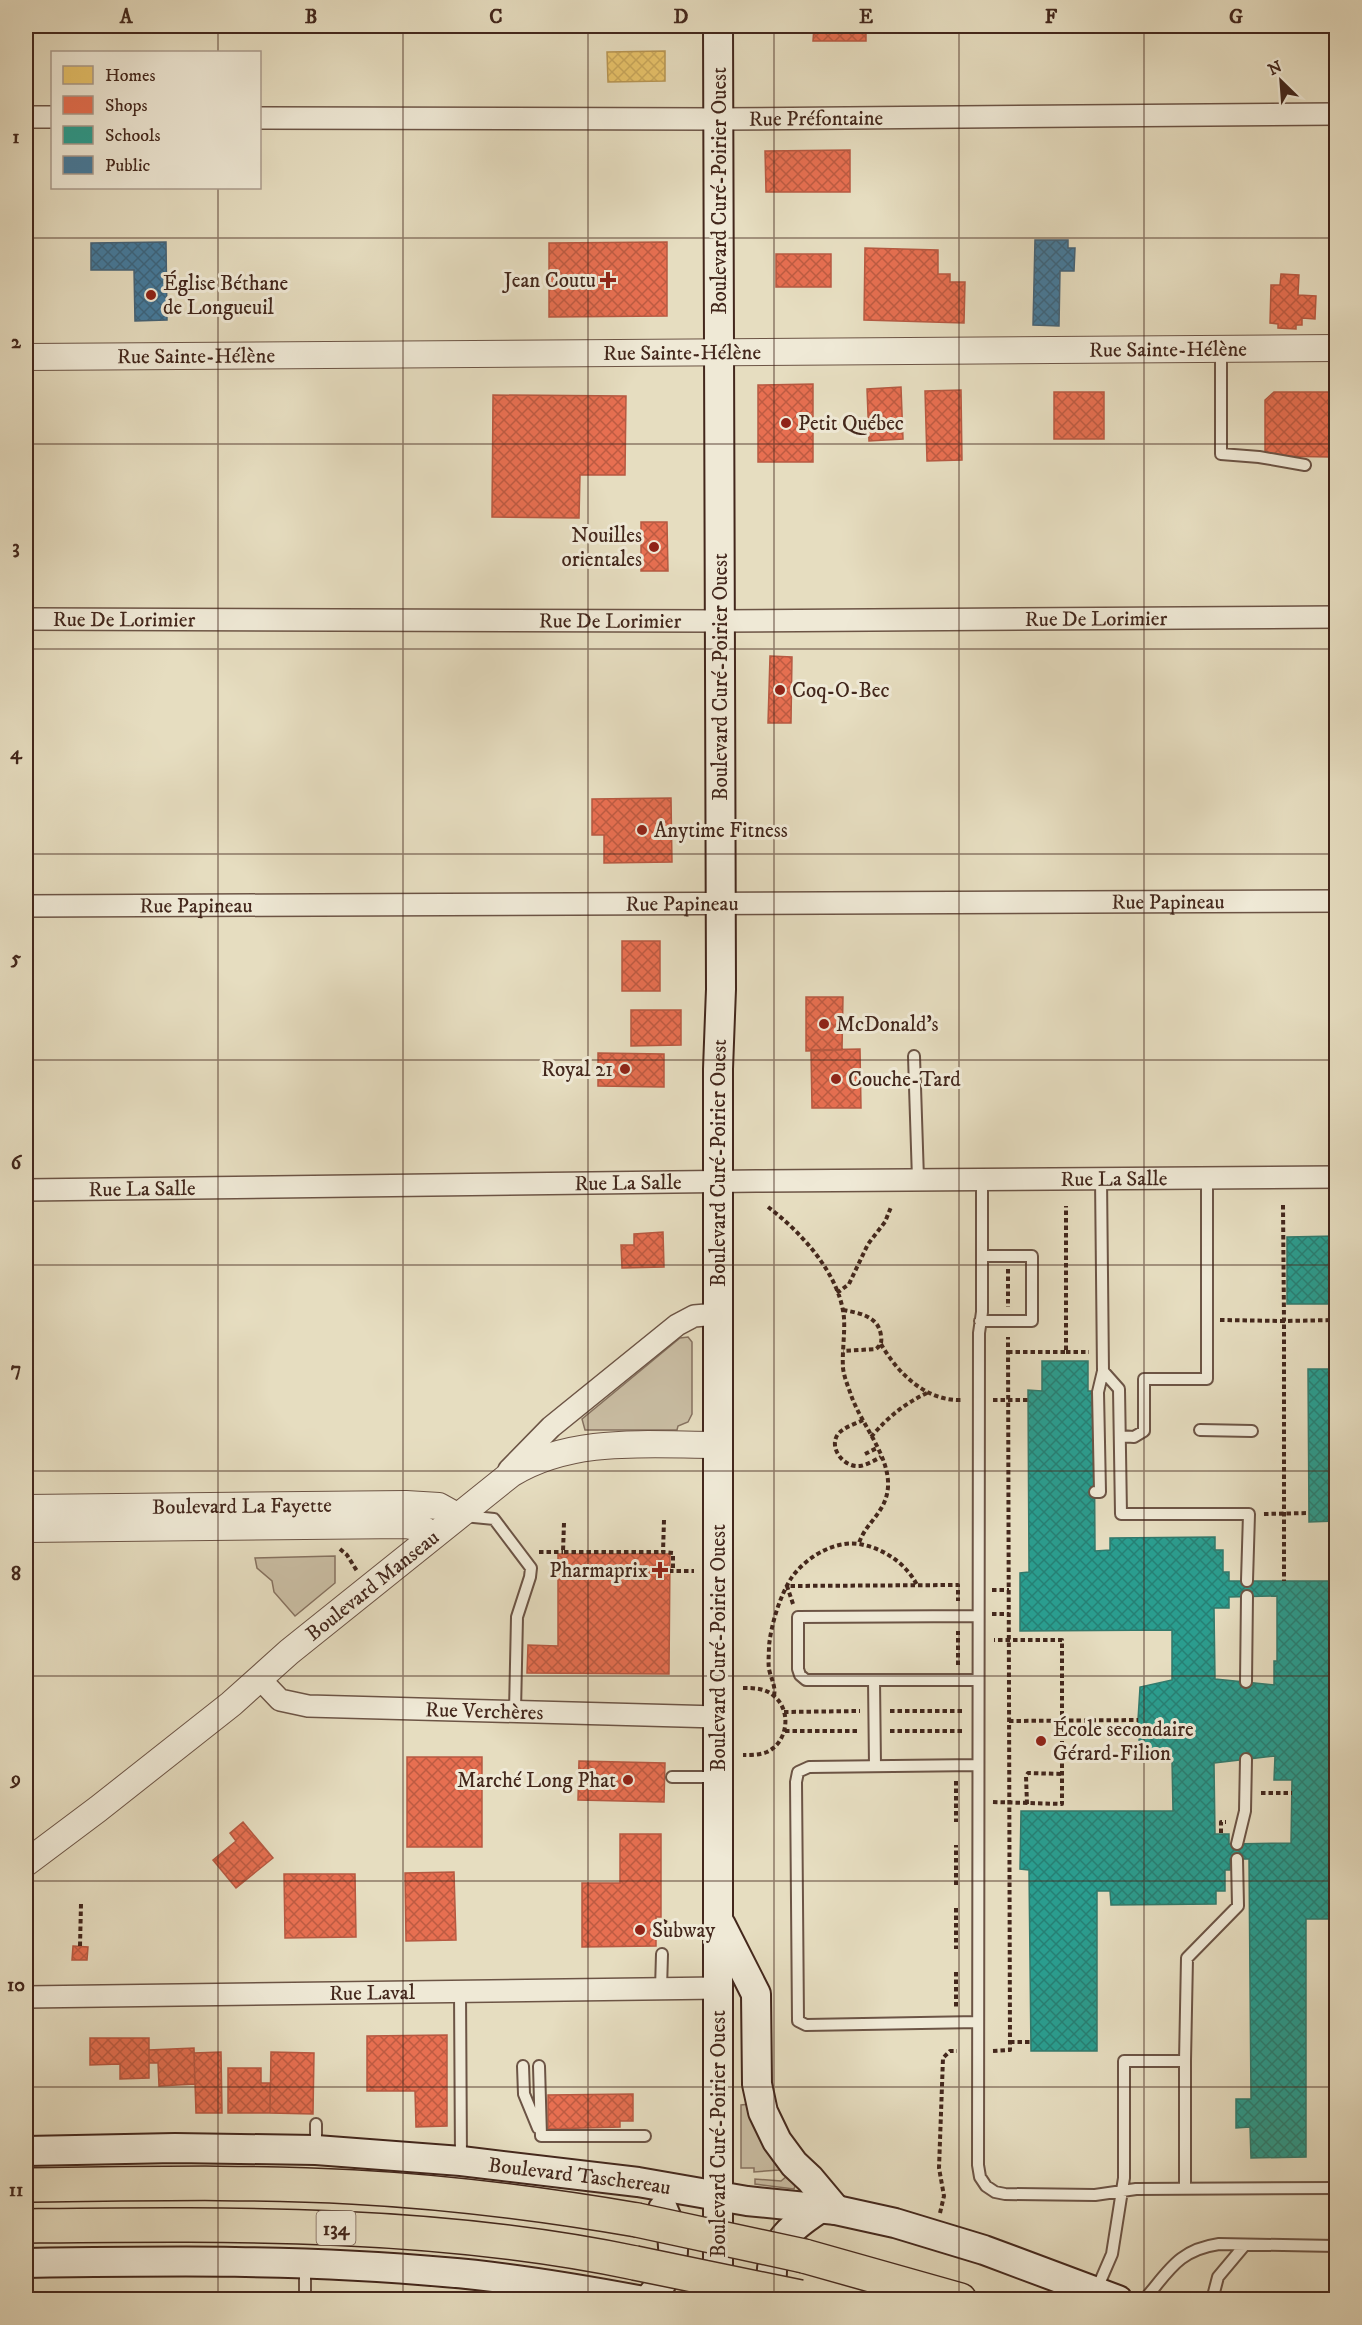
<svg xmlns="http://www.w3.org/2000/svg" width="1362" height="2325" font-family="'IM FELL DW Pica',serif">
<style>
.grass{fill:#cabea4;stroke:#867260;stroke-width:1.5}
.homes{fill:url(#homes-cross-hatch);stroke:#b79553;stroke-width:1.5}
.shops{fill:url(#shops-cross-hatch);stroke:#b65941;stroke-width:1.5}
.schools{fill:url(#schools-cross-hatch);stroke:#327a6c;stroke-width:1.5;fill-rule:evenodd}
.public{fill:url(#public-cross-hatch);stroke:#446276;stroke-width:1.5}
.lines{fill:none;stroke-linecap:round;stroke-linejoin:round}
.service-casing{stroke:#6c5445;stroke-width:14}
.minor-casing{stroke:#6c5445;stroke-width:24}
.tertiary-casing{stroke:#6c5445;stroke-width:28}
.secondary-casing{stroke:#43271c;stroke-width:32}
.trunk-casing{stroke:#43271c;stroke-width:36}
.path{stroke:#43271c;stroke-width:4;stroke-dasharray:4.5 3;stroke-linecap:butt}
.service{stroke:#efe9d6;stroke-width:10}
.minor{stroke:#efe9d6;stroke-width:21}
.tertiary{stroke:#efe9d6;stroke-width:26}
.secondary{stroke:#efe9d6;stroke-width:28}
.trunk{stroke:#e6ddc0;stroke-width:33}
.trunk-bridge-casing{stroke:#43271c;stroke-width:36;stroke-linecap:butt}
.trunk-bridge{stroke:#e6ddc0;stroke-width:33}
.grid{fill:none;stroke:#43271c;stroke-width:1.5;stroke-opacity:0.55}
.poi-dot{fill:#8f2418;stroke:#efe9d6;stroke-width:2}
.labels{text-anchor:middle;stroke-width:6;stroke-linejoin:round;paint-order:stroke}
.shield{fill:#efe9d6;stroke:#776154;stroke-width:1.5}
.shield-label{font-size:20px;font-weight:bold;fill:#43271c}
.street-label{font-size:21px;fill:#43271c;stroke:#efe9d6}
.poi-label{font-size:21px;fill:#43271c;stroke:#efe9d6;text-anchor:start}
.neatline{fill:none;stroke:#43271c;stroke-width:2}
.grid-label{font-size:20px;text-anchor:middle;font-weight:bold;fill:#43271c}
</style>
<defs>
<pattern id="homes-cross-hatch" width="8" height="8" patternUnits="userSpaceOnUse" patternTransform="scale(1.5)"><rect width="8" height="8" fill="#e9c46a"/><path d="M0 0l8 8M0 8l8-8" fill="none" stroke="#c9a85b"/></pattern>
<pattern id="shops-cross-hatch" width="8" height="8" patternUnits="userSpaceOnUse" patternTransform="scale(1.5)"><rect width="8" height="8" fill="#e76f51"/><path d="M0 0l8 8M0 8l8-8" fill="none" stroke="#bd5b42"/></pattern>
<pattern id="schools-cross-hatch" width="8" height="8" patternUnits="userSpaceOnUse" patternTransform="scale(1.5)"><rect width="8" height="8" fill="#2a9d8f"/><path d="M0 0l8 8M0 8l8-8" fill="none" stroke="#268074"/></pattern>
<pattern id="public-cross-hatch" width="8" height="8" patternUnits="userSpaceOnUse" patternTransform="scale(1.5)"><rect width="8" height="8" fill="#457b9d"/><path d="M0 0l8 8M0 8l8-8" fill="none" stroke="#3b657f"/></pattern>
</defs>
<rect width="100%" height="100%" fill="#e6ddc0"/>
<filter id="stains"><feTurbulence type="fractalNoise" baseFrequency=".00333" numOctaves="4"/><feColorMatrix values="0 0 0 0 .2 0 0 0 0 .09 0 0 0 0 .02 0 0 0 .5 -.17"/></filter>
<radialGradient id="worn" r=".72"><stop offset=".6" stop-color="#630" stop-opacity="0"/><stop offset="1" stop-color="#630" stop-opacity=".3"/></radialGradient>
<!-- grass -->
<path class="grass" d="M 688,1337 L 692,1342 L 692,1414 L 688,1422 L 678,1426 L 677,1430 L 585,1430 L 582,1419 L 680,1338 Z
M 335,1556 L 335,1583 L 295,1616 L 274,1592 L 272,1581 L 257,1568 L 255,1558 Z
M 750,2104 L 783,2168 L 779,2170 L 754,2172 L 754,2168 L 741,2168 L 741,2105 Z
M 787,2176 L 796,2183 L 794,2189 L 755,2184 L 755,2179 L 781,2181 Z"/>
<!-- homes -->
<path class="homes" d="M 665,51 L 665,81 L 608,82 L 607,52 Z"/>
<!-- shops -->
<path class="shops" d="M 637,26 L 674,26 L 674,33 L 637,32 Z
M 814,26 L 866,26 L 866,41 L 813,41 Z
M 850,150 L 850,192 L 766,192 L 765,151 Z
M 667,242 L 667,316 L 549,317 L 549,243 Z
M 865,248 L 938,250 L 938,274 L 950,274 L 950,282 L 965,282 L 964,323 L 864,320 Z
M 776,254 L 831,254 L 831,287 L 776,287 Z
M 1281,274 L 1299,275 L 1298,295 L 1316,296 L 1315,319 L 1302,318 L 1302,325 L 1296,325 L 1296,329 L 1278,328 L 1278,324 L 1270,323 L 1271,285 L 1280,285 Z
M 813,384 L 813,462 L 758,462 L 758,385 Z
M 901,387 L 903,439 L 869,441 L 867,389 Z
M 961,390 L 962,460 L 927,461 L 925,391 Z
M 1054,392 L 1104,392 L 1104,439 L 1054,439 Z
M 1274,392 L 1332,392 L 1331,457 L 1265,456 L 1265,400 Z
M 493,395 L 626,396 L 625,475 L 580,475 L 579,518 L 492,517 Z
M 641,522 L 667,522 L 668,571 L 641,571 Z
M 770,656 L 792,657 L 791,723 L 768,723 Z
M 671,798 L 672,862 L 604,863 L 604,835 L 592,835 L 592,799 Z
M 622,941 L 660,941 L 660,991 L 622,991 Z
M 806,997 L 843,997 L 842,1050 L 806,1051 Z
M 631,1010 L 681,1010 L 681,1045 L 631,1046 Z
M 860,1049 L 861,1108 L 812,1108 L 811,1050 Z
M 598,1053 L 664,1054 L 664,1087 L 598,1086 Z
M 663,1232 L 664,1267 L 622,1268 L 621,1245 L 634,1245 L 634,1234 Z
M 558,1554 L 670,1554 L 669,1674 L 527,1673 L 528,1645 L 558,1646 Z
M 407,1757 L 482,1757 L 482,1847 L 407,1847 Z
M 579,1761 L 665,1763 L 664,1802 L 578,1800 Z
M 243,1822 L 273,1858 L 236,1888 L 213,1860 L 236,1841 L 230,1833 Z
M 620,1834 L 661,1834 L 661,1917 L 656,1917 L 656,1946 L 582,1947 L 582,1883 L 620,1883 Z
M 454,1872 L 456,1940 L 406,1941 L 405,1873 Z
M 284,1874 L 355,1874 L 356,1937 L 285,1938 Z
M 73,1946 L 88,1947 L 87,1960 L 72,1960 Z
M 447,2035 L 447,2126 L 416,2127 L 415,2091 L 367,2091 L 367,2036 Z
M 90,2038 L 149,2038 L 149,2078 L 120,2079 L 120,2064 L 90,2065 Z
M 194,2048 L 195,2084 L 159,2086 L 158,2063 L 149,2063 L 149,2050 Z
M 221,2052 L 222,2113 L 196,2113 L 194,2053 Z
M 271,2052 L 314,2053 L 313,2114 L 270,2113 Z
M 26,2056 L 27,2056 L 28,2117 L 26,2117 Z
M 228,2068 L 261,2068 L 261,2083 L 270,2083 L 270,2113 L 228,2113 Z
M 633,2094 L 633,2121 L 620,2121 L 620,2127 L 548,2129 L 548,2095 Z
M 220,2296 L 250,2297 L 249,2300 L 220,2300 Z
M 267,2296 L 297,2296 L 297,2300 L 267,2300 Z
M 167,2297 L 215,2297 L 215,2300 L 167,2300 Z"/>
<!-- schools -->
<path class="schools" d="M 1336,1236 L 1336,1304 L 1287,1304 L 1287,1237 Z
M 1042,1361 L 1088,1361 L 1088,1391 L 1094,1391 L 1095,1551 L 1110,1550 L 1110,1538 L 1215,1537 L 1215,1550 L 1223,1550 L 1223,1572 L 1229,1572 L 1229,1581 L 1336,1581 L 1336,1919 L 1306,1919 L 1306,2157 L 1251,2158 L 1250,2127 L 1236,2128 L 1236,2099 L 1251,2099 L 1249,1859 L 1230,1859 L 1230,1870 L 1225,1870 L 1225,1891 L 1216,1891 L 1216,1904 L 1111,1905 L 1110,1891 L 1097,1891 L 1097,2051 L 1031,2051 L 1029,1870 L 1020,1869 L 1021,1811 L 1173,1811 L 1172,1761 L 1140,1755 L 1138,1720 L 1140,1687 L 1172,1680 L 1172,1630 L 1020,1631 L 1020,1573 L 1029,1572 L 1028,1390 L 1042,1391 ZM 1277,1596 L 1277,1661 L 1274,1661 L 1274,1685 L 1215,1679 L 1214,1608 L 1229,1608 L 1229,1597 ZM 1275,1756 L 1274,1780 L 1292,1780 L 1291,1843 L 1229,1844 L 1229,1834 L 1215,1834 L 1214,1763 Z
M 1308,1369 L 1336,1369 L 1336,1521 L 1309,1522 Z"/>
<!-- public -->
<path class="public" d="M 1035,240 L 1068,240 L 1068,248 L 1075,248 L 1074,271 L 1060,271 L 1059,326 L 1033,325 Z
M 166,242 L 167,320 L 135,321 L 134,270 L 91,270 L 91,243 Z"/>
<g class="lines">
<defs>
<path id="service" d="M 1221,350 L 1221,454 L 1259,457 L 1305,465
M 914,1056 L 918,1179
M 1101,1178 L 1103,1371 L 1119,1389 L 1121,1514 L 1249,1514 L 1247,1581
M 982,1179 L 982,1312 L 979,1333 L 978,2165 L 980,2177 L 986,2186 L 995,2192 L 1005,2194 L 1095,2195 L 1136,2189 L 1336,2188
M 980,1321 L 1032,1321 L 1032,1256 L 982,1256
M 1200,1430 L 1252,1431
M 1120,1436 L 1134,1437 L 1144,1431 L 1144,1379 L 1207,1379 L 1207,1177
M 1095,1492 L 1100,1492 L 1098,1392 L 1103,1371
M 464,1516 L 494,1519 L 531,1568 L 530,1577 L 517,1617 L 515,1711
M 874,1680 L 875,1766
M 978,1680 L 806,1680 L 800,1675 L 798,1669 L 798,1617 L 978,1616
M 1246,1682 L 1247,1596
M 977,1765 L 809,1767 L 798,1772 L 796,1782 L 798,2021 L 806,2025 L 978,2022
M 672,1777 L 717,1777
M 1237,1844 L 1245,1811 L 1246,1759
M 661,1989 L 662,1954
M 460,1991 L 461,2159
M 1185,2061 L 1187,1958 L 1238,1906 L 1237,1859
M 523,2066 L 524,2094 L 538,2128
M 539,2066 L 541,2136 L 645,2136
M 316,2148 L 316,2124
M 1096,2291 L 1112,2254 L 1124,2178 L 1124,2061 L 1185,2061 L 1185,2188
M 305,2300 L 305,2264
M 1144,2300 C 1169,2271 1178,2250 1219,2244 L 1336,2246
M 1212,2300 L 1218,2277 L 1244,2246"/>
<g id="minor">
<path d="M 26,117 L 52,117"/>
<path id="s1" d="M 260,118 L 718,119 L 1336,114"/>
<path id="s2" d="M 26,619 L 720,621 L 1336,617"/>
<path id="s3" d="M 26,906 L 1336,901"/>
<path id="s4" d="M 26,1190 L 756,1181 L 1336,1177"/>
<path d="M 509,1470 L 551,1427 L 677,1325 L 694,1316 L 718,1314"/>
<path id="s5" d="M 260,1679 L 280,1700 L 308,1706 L 718,1717"/>
<path id="s6" d="M 26,1997 L 719,1988"/>
</g>
<g id="tertiary">
<path id="s7" d="M 26,357 L 1336,348"/>
<path id="s8" d="M 26,1508 L 406,1504 L 439,1506 L 457,1516"/>
<path d="M 26,1529 L 406,1525 L 421,1528 L 433,1535"/>
<path id="s9" d="M 26,1863 L 98,1809 L 231,1704 L 289,1652 L 511,1474 C 573,1436 648,1445 718,1445"/>
</g>
<g id="secondary">
<path d="M 721,1925 L 756,1994 L 757,2084 L 763,2112 L 777,2141 L 794,2164 L 810,2179 L 836,2210"/>
<path id="s10" d="M 26,2151 L 175,2148 L 316,2150 L 461,2161 L 638,2182 L 747,2201 L 836,2210 L 895,2223 L 984,2250 L 1118,2300"/>
<path d="M 26,2263 C 165,2261 305,2259 444,2272 C 509,2277 574,2288 638,2300"/>
<path d="M 648,2300 C 676,2270 680,2246 663,2209"/>
<path id="s11" d="M 718,2300 L 718,1069 L 721,989 L 718,26"/>
<path d="M 773,2300 C 767,2250 779,2235 819,2209"/>
</g>
<path id="trunk" d="M 26,2185 C 135,2184 244,2181 353,2187 C 448,2192 543,2204 637,2220
M 26,2226 C 229,2224 434,2221 635,2263
M 804,2256 L 960,2300"/>
</defs>
<!-- service casing -->
<use href="#service" class="service-casing"/>
<!-- minor casing -->
<use href="#minor" class="minor-casing"/>
<!-- tertiary casing -->
<use href="#tertiary" class="tertiary-casing"/>
<!-- secondary casing -->
<use href="#secondary" class="secondary-casing"/>
<!-- trunk casing -->
<use href="#trunk" class="trunk-casing"/>
<!-- path -->
<path class="path" d="M 1283,1205 L 1284,1321 L 1336,1320
M 768,1207 C 801,1232 840,1274 844,1318 C 845,1334 842,1352 843,1368 C 844,1377 848,1386 851,1395 C 861,1424 890,1456 888,1487 C 886,1513 866,1522 859,1543
M 1008,1269 L 1008,1307
M 837,1293 L 849,1284 L 868,1244 L 885,1222 L 891,1207
M 843,1310 C 859,1313 879,1316 881,1336 C 882,1342 881,1345 876,1349 L 843,1351
M 1220,1320 L 1284,1321 L 1284,1581
M 881,1344 C 898,1374 927,1402 963,1400
M 1008,1352 L 1066,1352 L 1066,1206
M 1066,1352 L 1089,1352
M 993,1400 L 1028,1400
M 863,1420 C 855,1424 844,1427 838,1434 C 828,1448 844,1468 860,1466 C 867,1465 875,1460 881,1457
M 871,1437 C 888,1417 904,1404 927,1393
M 865,1454 L 877,1448
M 1264,1514 L 1309,1513
M 664,1520 L 663,1552 L 673,1553 L 673,1571
M 564,1523 L 563,1552 L 663,1552
M 340,1549 L 347,1555 L 357,1571
M 539,1552 L 563,1552
M 669,1571 L 694,1571
M 992,1590 L 1009,1590
M 793,1604 L 787,1586 L 958,1585 L 958,1601
M 992,1614 L 1009,1614
M 958,1665 L 958,1631
M 743,1688 C 754,1688 765,1688 774,1696 C 792,1711 788,1742 767,1752 C 760,1755 751,1755 743,1755
M 774,1696 C 776,1686 771,1679 769,1669 C 768,1662 769,1654 769,1646 C 771,1625 780,1595 792,1577 C 807,1556 838,1538 864,1545 C 886,1550 907,1565 917,1585
M 890,1711 L 963,1711
M 784,1712 L 860,1711
M 1009,1721 L 1138,1720
M 785,1731 L 859,1731
M 890,1731 L 964,1731
M 956,1781 L 956,1822
M 1261,1793 L 1292,1793
M 993,1802 L 1062,1804 L 1062,1640 L 994,1640
M 1027,1804 L 1026,1776 L 1028,1773 L 1062,1774
M 1221,1833 L 1221,1822 L 1226,1822
M 956,1885 L 956,1845
M 956,1908 L 956,1949
M 659,1938 L 660,1931 L 667,1918
M 80,1946 L 81,1904
M 956,1972 L 956,2009
M 1010,2042 L 1030,2042
M 993,2051 L 1010,2050 L 1008,1337
M 940,2213 L 944,2196 L 939,2168 L 943,2058 L 950,2051 L 957,2051"/>
<!-- service -->
<use href="#service" class="service"/>
<!-- minor -->
<use href="#minor" class="minor"/>
<!-- tertiary -->
<use href="#tertiary" class="tertiary"/>
<!-- secondary -->
<use href="#secondary" class="secondary"/>
<!-- trunk -->
<use href="#trunk" class="trunk"/>
<defs>
<path id="trunk-bridge" d="M 637,2220 L 804,2256
M 635,2263 L 800,2297"/>
</defs>
<!-- trunk-bridge casing -->
<use href="#trunk-bridge" class="trunk-bridge-casing"/>
<!-- trunk-bridge -->
<use href="#trunk-bridge" class="trunk-bridge"/>
</g>
<!-- grid -->
<path class="grid" d="M 218,26 L 218,52M 403,26 L 403,2300M 588,26 L 588,2300M 774,26 L 774,2300M 959,26 L 959,2300M 1144,26 L 1144,2300M 218,188 L 218,2300M 26,238 L 1336,238M 26,444 L 1336,444M 26,649 L 1336,649M 26,854 L 1336,854M 26,1060 L 1336,1060M 26,1265 L 1336,1265M 26,1471 L 1336,1471M 26,1676 L 1336,1676M 26,1881 L 1336,1881M 26,2087 L 1336,2087"/>
<!-- markers -->
<g class="poi-dot">
<path d="M605 271h6v6h6v6h-6v6h-6v-6h-6v-6h6z"/>
<circle cx="151" cy="295" r="6"/>
<circle cx="786" cy="423" r="6"/>
<circle cx="654" cy="547" r="6"/>
<circle cx="780" cy="690" r="6"/>
<circle cx="642" cy="830" r="6"/>
<circle cx="824" cy="1024" r="6"/>
<circle cx="625" cy="1069" r="6"/>
<circle cx="836" cy="1079" r="6"/>
<path d="M657 1561h6v6h6v6h-6v6h-6v-6h-6v-6h6z"/>
<circle cx="1041" cy="1741" r="6"/>
<circle cx="628" cy="1780" r="6"/>
<circle cx="640" cy="1930" r="6"/>
</g>
<g class="labels">
<!-- shield labels -->
<rect class="shield" x="316.5" y="2211" width="39" height="34" rx="4.5"/>
<g class="shield-label">
<text x="336" y="2235">134</text>
</g>
<!-- street labels -->
<g class="street-label">
<text dy="7" stroke="none"><textPath href="#s1" startOffset="556">Rue Préfontaine</textPath></text>
<text transform="translate(719 191) rotate(-90)" y="7">Boulevard Curé-Poirier Ouest</text>
<text dy="7" stroke="none"><textPath href="#s7" startOffset="1142">Rue Sainte-Hélène</textPath></text>
<text dy="7" stroke="none"><textPath href="#s7" startOffset="656">Rue Sainte-Hélène</textPath></text>
<text dy="7" stroke="none"><textPath href="#s7" startOffset="170">Rue Sainte-Hélène</textPath></text>
<text dy="7" stroke="none"><textPath href="#s2" startOffset="98">Rue De Lorimier</textPath></text>
<text dy="7" stroke="none"><textPath href="#s2" startOffset="1070">Rue De Lorimier</textPath></text>
<text dy="7" stroke="none"><textPath href="#s2" startOffset="584">Rue De Lorimier</textPath></text>
<text transform="translate(720 677) rotate(-90)" y="7">Boulevard Curé-Poirier Ouest</text>
<text dy="7" stroke="none"><textPath href="#s3" startOffset="1142">Rue Papineau</textPath></text>
<text dy="7" stroke="none"><textPath href="#s3" startOffset="656">Rue Papineau</textPath></text>
<text dy="7" stroke="none"><textPath href="#s3" startOffset="170">Rue Papineau</textPath></text>
<text dy="7" stroke="none"><textPath href="#s11" startOffset="1137">Boulevard Curé-Poirier Ouest</textPath></text>
<text dy="7" stroke="none"><textPath href="#s4" startOffset="1088">Rue La Salle</textPath></text>
<text dy="7" stroke="none"><textPath href="#s4" startOffset="602">Rue La Salle</textPath></text>
<text dy="7" stroke="none"><textPath href="#s4" startOffset="116">Rue La Salle</textPath></text>
<text dy="7" stroke="none"><textPath href="#s8" startOffset="216">Boulevard La Fayette</textPath></text>
<text dy="7" stroke="none"><textPath href="#s9" startOffset="444">Boulevard Manseau</textPath></text>
<text transform="translate(718 1648) rotate(-90)" y="7">Boulevard Curé-Poirier Ouest</text>
<text dy="7" stroke="none"><textPath href="#s5" startOffset="234">Rue Verchères</textPath></text>
<text dy="7" stroke="none"><textPath href="#s6" startOffset="346">Rue Laval</textPath></text>
<text transform="translate(718 2134) rotate(-90)" y="7">Boulevard Curé-Poirier Ouest</text>
<text dy="7" stroke="none"><textPath href="#s10" startOffset="555">Boulevard Taschereau</textPath></text>
</g>
<!-- poi labels -->
<g class="poi-label">
<text x="596" y="287" text-anchor="end">Jean Coutu</text>
<text x="163" y="290">Église Béthane<tspan x="163" dy="24">de Longueuil</tspan></text>
<text x="798" y="430">Petit Québec</text>
<text x="642" y="542" text-anchor="end">Nouilles<tspan x="642" dy="24">orientales</tspan></text>
<text x="792" y="697">Coq-O-Bec</text>
<text x="654" y="837">Anytime Fitness</text>
<text x="836" y="1031">McDonald's</text>
<text x="613" y="1076" text-anchor="end">Royal 21</text>
<text x="848" y="1086">Couche-Tard</text>
<text x="648" y="1577" text-anchor="end">Pharmaprix</text>
<text x="1053" y="1736">École secondaire<tspan x="1053" dy="24">Gérard-Filion</tspan></text>
<text x="616" y="1787" text-anchor="end">Marché Long Phat</text>
<text x="652" y="1937">Subway</text>
</g>
</g>
<!-- margin -->
<rect width="1362" height="2325" fill="none" stroke="#e6ddc0" stroke-width="66"/>
<!-- legend -->
<rect x="51" y="51" width="210" height="138" fill="#efe9d6" stroke="#aa9b8c" stroke-width="1.5"/>
<rect x="63" y="66" width="30" height="18" fill="#e9c46a" stroke="#aa9b8c" stroke-width="1.5"/>
<text x="105" y="81" font-size="18" fill="#43271c">Homes</text>
<rect x="63" y="96" width="30" height="18" fill="#e76f51" stroke="#aa9b8c" stroke-width="1.5"/>
<text x="105" y="111" font-size="18" fill="#43271c">Shops</text>
<rect x="63" y="126" width="30" height="18" fill="#2a9d8f" stroke="#aa9b8c" stroke-width="1.5"/>
<text x="105" y="141" font-size="18" fill="#43271c">Schools</text>
<rect x="63" y="156" width="30" height="18" fill="#457b9d" stroke="#aa9b8c" stroke-width="1.5"/>
<text x="105" y="171" font-size="18" fill="#43271c">Public</text>
<!-- north arrow -->
<g transform="translate(1281 81) rotate(335)" stroke="#efe9d6" stroke-width="4.5" paint-order="stroke">
<path d="M0-4.5L10 22L0 15L-10 22Z" fill="#43271c"/>
<text y="-9" font-size="16" font-weight="bold" text-anchor="middle" fill="#43271c">N</text>
</g>
<rect x="33" y="33" width="1296" height="2259" class="neatline"/>
<g class="grid-label">
<text x="126" y="23">A</text>
<text x="311" y="23">B</text>
<text x="496" y="23">C</text>
<text x="681" y="23">D</text>
<text x="866" y="23">E</text>
<text x="1051" y="23">F</text>
<text x="1236" y="23">G</text>
<text x="16" y="143">1</text>
<text x="16" y="348">2</text>
<text x="16" y="553">3</text>
<text x="16" y="759">4</text>
<text x="16" y="964">5</text>
<text x="16" y="1169">6</text>
<text x="16" y="1375">7</text>
<text x="16" y="1580">8</text>
<text x="16" y="1785">9</text>
<text x="16" y="1991">10</text>
<text x="16" y="2196">11</text>
</g>
<rect width="100%" height="100%" filter="url(#stains)"/>
<rect width="100%" height="100%" fill="url(#worn)"/>
</svg>
